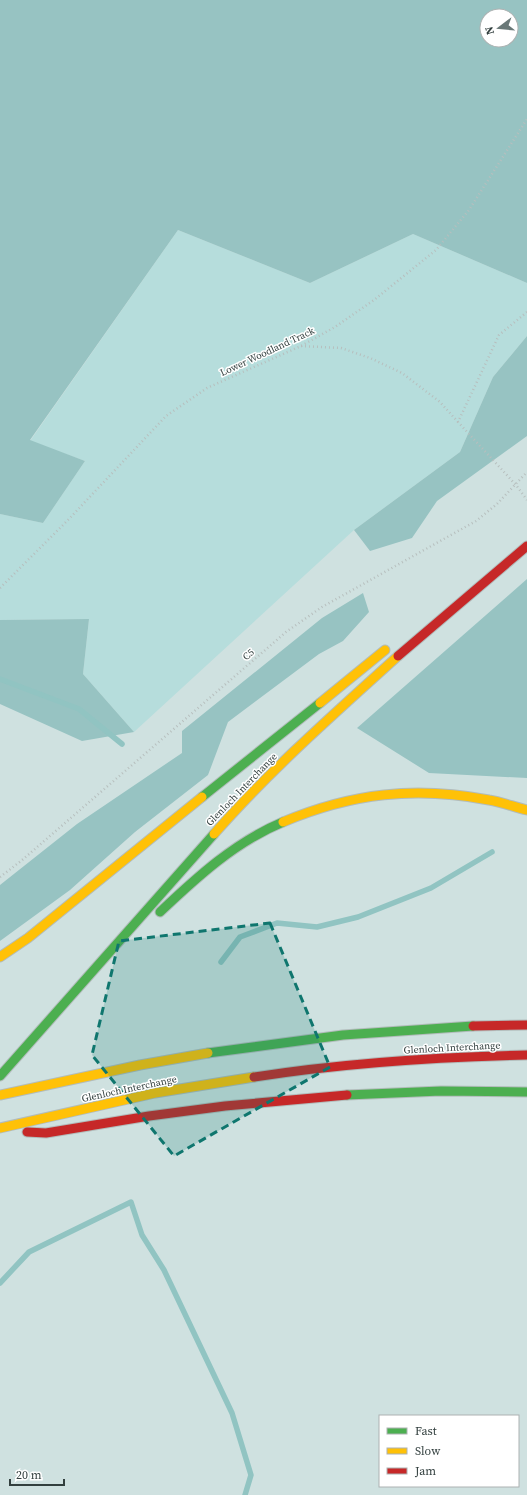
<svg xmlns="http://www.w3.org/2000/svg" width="527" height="1495" font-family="'Source Serif 4',serif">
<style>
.green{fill:#b6dddc}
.forest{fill:#97c3c2;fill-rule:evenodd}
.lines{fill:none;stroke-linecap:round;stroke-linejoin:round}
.stream{stroke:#91c4c2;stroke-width:5.5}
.fast-casing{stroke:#b2bcbb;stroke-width:11}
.slow-casing{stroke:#b2bcbb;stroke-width:11}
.jam-casing{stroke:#b2bcbb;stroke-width:11}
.path{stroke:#b7bfbe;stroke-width:2.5;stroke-dasharray:1 3;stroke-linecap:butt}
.fast{stroke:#4caf50;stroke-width:9}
.slow{stroke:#ffc107;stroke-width:9}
.jam{stroke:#c62828;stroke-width:9}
.marked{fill:#0f766e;fill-opacity:0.2;stroke:#0f766e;stroke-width:3;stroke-dasharray:8 5;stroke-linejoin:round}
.labels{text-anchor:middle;stroke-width:3;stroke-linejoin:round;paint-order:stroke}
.street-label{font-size:10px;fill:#323f3e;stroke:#fff}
</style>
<rect width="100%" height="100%" fill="#cfe1e0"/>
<!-- green -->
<path class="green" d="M 178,230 L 310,283 L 413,234 L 527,283 L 527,336 L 493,377 L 460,452 L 354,530 L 134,732 L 83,674 L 89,619 L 0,620 L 0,514 L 43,523 L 85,461 L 30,441 Z"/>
<!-- forest -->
<path class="forest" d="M 0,0 L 527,0 L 527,283 L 413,234 L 310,283 L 178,230 L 30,440 L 85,461 L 43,523 L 0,514 ZM 487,16 L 511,16 L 511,40 L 487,40 Z
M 527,336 L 527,436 L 437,501 L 412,538 L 370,551 L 354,530 L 460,452 L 493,377 Z
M 527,579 L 527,778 L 429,773 L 357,728 Z
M 363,593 L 369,612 L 343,641 L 319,654 L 228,722 L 208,775 L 135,832 L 70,890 L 0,941 L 0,885 L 77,824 L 182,753 L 182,731 L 322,618 Z
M 89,619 L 83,674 L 134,732 L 82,741 L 0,704 L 0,620 Z"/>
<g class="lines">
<!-- stream -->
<path class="stream" d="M 0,679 L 79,709 L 122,744
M 221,962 L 240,937 L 277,923 L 317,927 L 358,917 L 431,888 L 492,852
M 0,1283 L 29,1252 L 131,1202 L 142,1235 L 164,1270 L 232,1413 L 251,1475 L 245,1495"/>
<defs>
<path id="fast" d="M 202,797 L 320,703
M 160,912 C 197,877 235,842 283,822
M 208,1053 L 343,1035 L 473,1026
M 0,1076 L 214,834
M 347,1095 L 441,1091 L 527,1092"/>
<path id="slow" d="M 320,703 L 385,650
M 283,822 C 352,793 415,786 489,800 C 502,802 514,807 527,810
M 214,834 C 270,770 335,713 398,656
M 0,957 L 28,938 L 202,797
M 0,1095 L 140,1065 L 208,1053
M 0,1128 L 155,1093 L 254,1077"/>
<path id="jam" d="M 398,656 L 527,546
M 473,1026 L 527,1025
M 254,1077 C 344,1063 436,1057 527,1055
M 27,1132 L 46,1133 L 149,1116 L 225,1106 L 347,1095"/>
</defs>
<!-- fast casing -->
<use href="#fast" class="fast-casing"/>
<!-- slow casing -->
<use href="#slow" class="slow-casing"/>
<!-- jam casing -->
<use href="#jam" class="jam-casing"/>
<!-- path -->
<path class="path" d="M 527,312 L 499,335 L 458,422 L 516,485 L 527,500
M 301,346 L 341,348 L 370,358 L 402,373 L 440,402 L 458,422
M 0,588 L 68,520 L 166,416 L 207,388 L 301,346 L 335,327 L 374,300 L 436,250 L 469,210 L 527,119
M 0,877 L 21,861 L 286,632 L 322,607 L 476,521 L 497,504 L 527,472"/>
<!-- fast -->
<use href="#fast" class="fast"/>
<!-- slow -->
<use href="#slow" class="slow"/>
<!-- jam -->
<use href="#jam" class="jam"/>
</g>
<!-- marked area -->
<path class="marked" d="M 270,923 L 330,1067 L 174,1156 L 92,1055 L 119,941 Z"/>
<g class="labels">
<!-- street labels -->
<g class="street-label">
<text transform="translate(267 351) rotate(-25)" y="4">Lower Woodland Track</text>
<text transform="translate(248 654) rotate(-41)" y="4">C5</text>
<text transform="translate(241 789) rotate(-46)" y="4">Glenloch Interchange</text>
<text transform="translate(452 1047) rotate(-3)" y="4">Glenloch Interchange</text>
<text transform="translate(129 1088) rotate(-12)" y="4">Glenloch Interchange</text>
</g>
</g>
<!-- legend -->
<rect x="379" y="1415" width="140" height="72" fill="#ffffff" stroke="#adb2b2"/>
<rect x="387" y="1428" width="20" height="6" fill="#4caf50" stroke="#adb2b2"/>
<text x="415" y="1435" font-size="12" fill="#323f3e">Fast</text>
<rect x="387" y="1448" width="20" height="6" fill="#ffc107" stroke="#adb2b2"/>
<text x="415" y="1455" font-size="12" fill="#323f3e">Slow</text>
<rect x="387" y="1468" width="20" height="6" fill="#c62828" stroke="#adb2b2"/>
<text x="415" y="1475" font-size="12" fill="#323f3e">Jam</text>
<!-- north arrow -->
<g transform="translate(499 28) rotate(254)"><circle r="19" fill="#ffffff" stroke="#adb2b2"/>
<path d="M0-3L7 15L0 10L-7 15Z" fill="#697877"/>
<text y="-6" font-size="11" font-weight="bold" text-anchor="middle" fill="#323f3e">N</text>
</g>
<!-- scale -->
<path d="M10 1479v6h54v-6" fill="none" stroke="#323f3e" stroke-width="2"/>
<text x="16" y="1479" font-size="12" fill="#323f3e" stroke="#ffffff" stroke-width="3" paint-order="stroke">20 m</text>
</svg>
